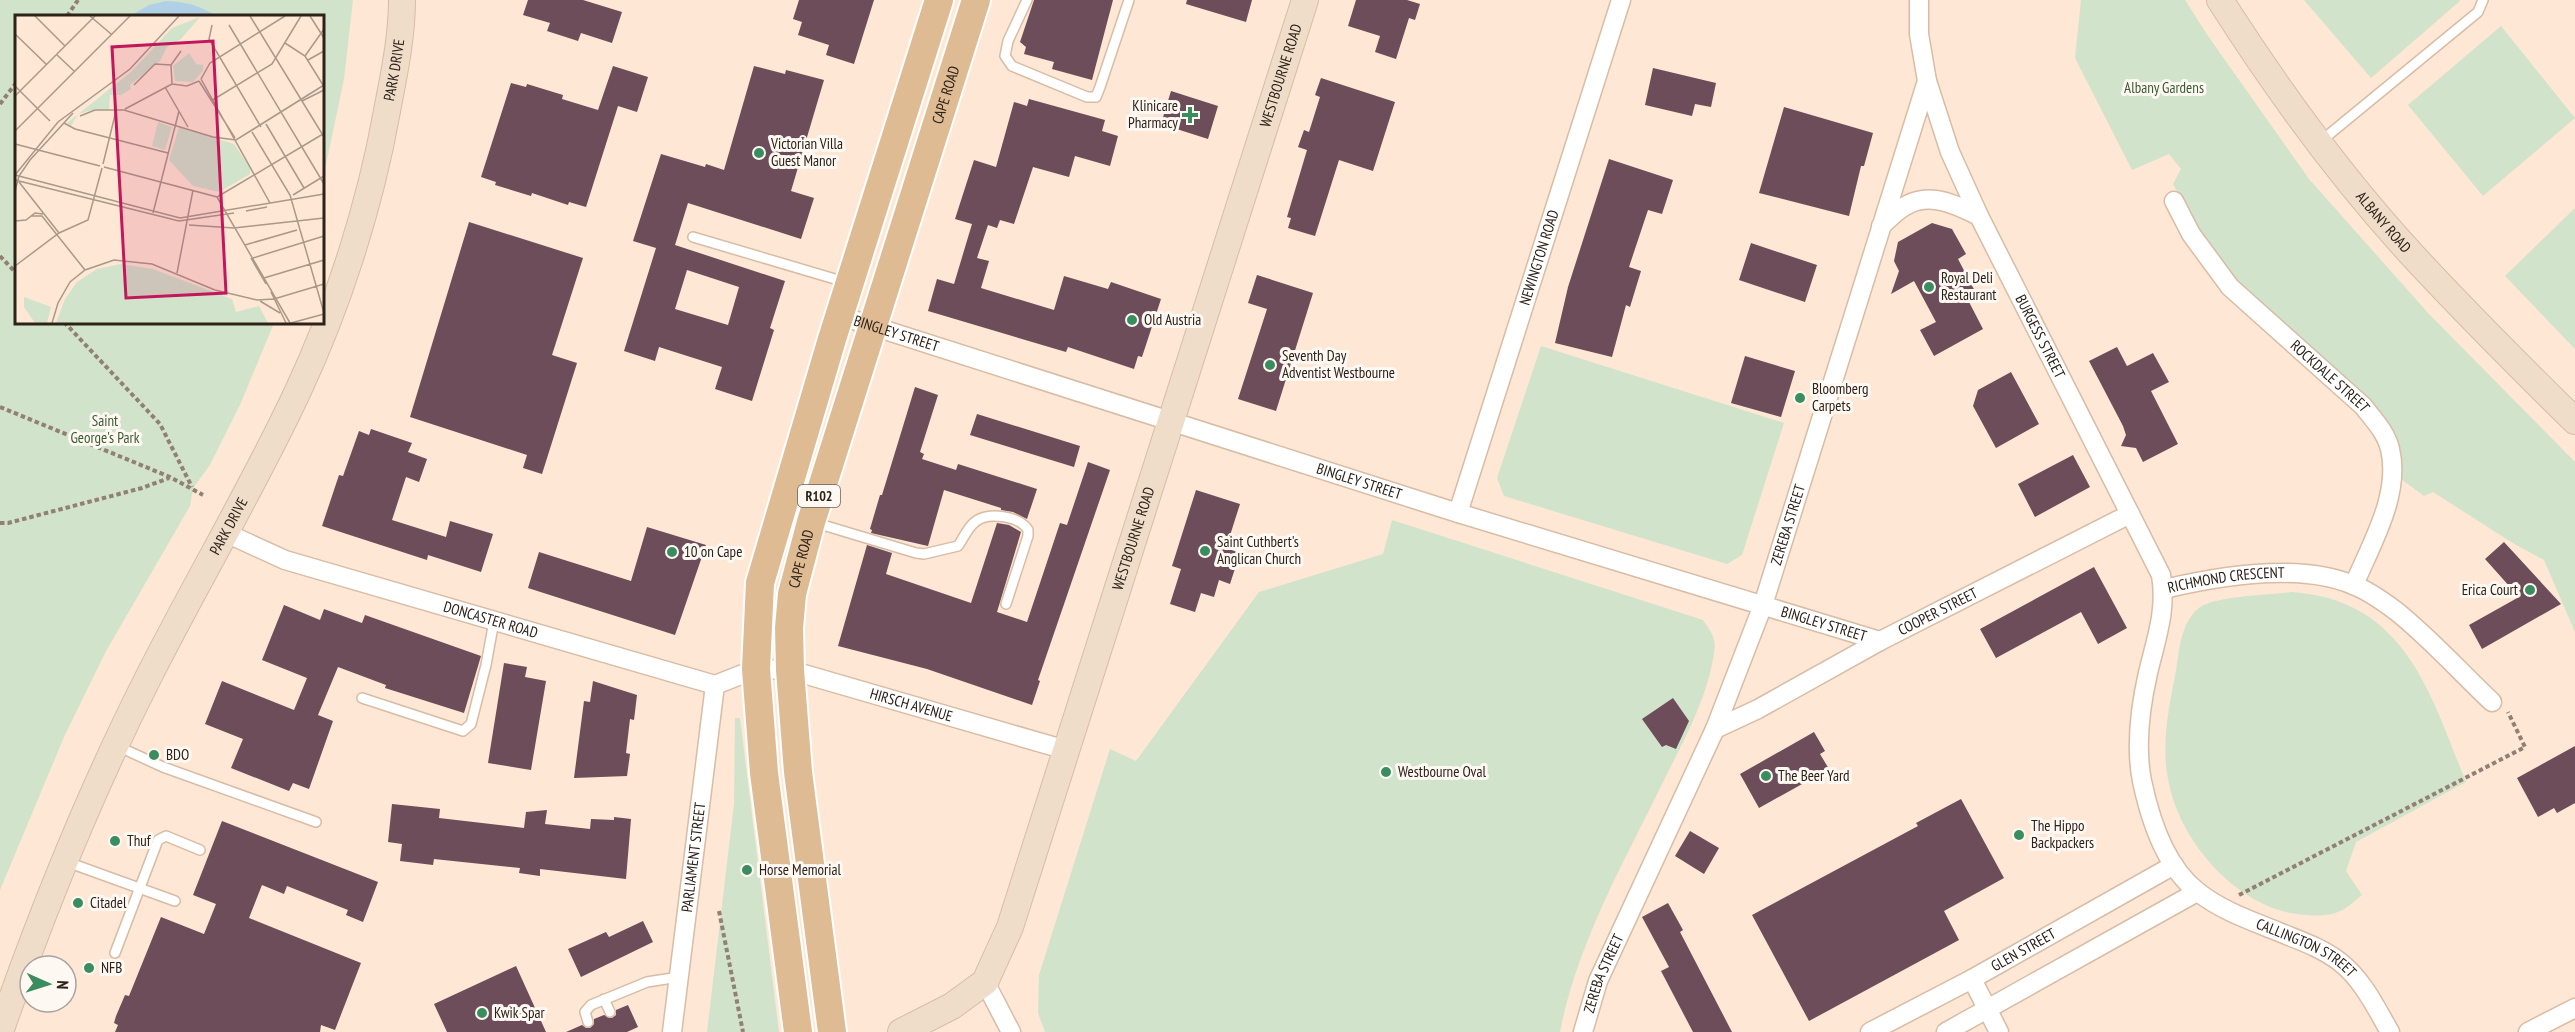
<svg xmlns="http://www.w3.org/2000/svg" width="2575" height="1032" font-family="'PT Sans Narrow',sans-serif">
<style>
.green{fill:#d1e3cb}
.water{fill:#b0d0e5}
.building{fill:#6c4d59;fill-rule:evenodd}
.lines{fill:none;stroke-linecap:round;stroke-linejoin:round}
.lane-casing{stroke:#d8bca5;stroke-width:12}
.street-casing{stroke:#d8bca5;stroke-width:21}
.secondary-casing{stroke:#d8bca5;stroke-width:28}
.primary-casing{stroke:#fff;stroke-width:32}
.path{stroke:#918073;stroke-width:4;stroke-dasharray:4.5 3;stroke-linecap:butt}
.lane{stroke:#fff;stroke-width:9}
.street{stroke:#fff;stroke-width:18}
.secondary{stroke:#efddc9;stroke-width:26}
.primary{stroke:#dfbb93;stroke-width:28}
.poi-dot{fill:#3a8d5f;stroke:#fef8f3;stroke-width:2}
.labels{text-anchor:middle;stroke-width:6;stroke-linejoin:round;paint-order:stroke}
.shield{fill:#fef8f3;stroke:#6b625a;stroke-width:1.5}
.shield-label{font-size:14px;font-weight:bold;fill:#2c2219}
.street-label{font-size:15px;fill:#2c2219;stroke:#fef8f3}
.park-label{font-size:15px;fill:#3c5b31;stroke:#fef8f3}
.poi-label{font-size:15px;fill:#2c2219;stroke:#fef8f3;text-anchor:start}
.inset-road{fill:none;stroke:#aa9889;stroke-width:1.5}
.view{fill:#c2185b;fill-opacity:0.15;stroke:#c2185b;stroke-width:3}
.inset-edge{fill:none;stroke:#2c2219;stroke-width:3}
</style>
<rect width="100%" height="100%" fill="#fee7d4"/>
<!-- green -->
<path class="green" d="M 0,0 L 353,0 L 344,79 L 323,179 L 322,16 L 16,16 L 16,322 L 274,323 L 240,405 L 210,465 L 193,488 L 190,506 L 105,653 L 64,737 L 0,890 Z
M 2081,0 L 2185,0 L 2208,36 L 2309,179 L 2428,313 L 2575,462 L 2575,632 L 2544,560 L 2511,542 L 2433,492 L 2424,496 L 2401,479 C 2401,455 2395,437 2384,415 L 2236,281 L 2205,239 L 2173,184 L 2181,169 L 2169,154 L 2132,170 L 2075,58 Z
M 2304,0 L 2459,0 L 2460,1 L 2371,78 Z
M 2501,26 L 2575,118 L 2483,196 L 2408,105 Z
M 2575,208 L 2575,349 L 2505,276 Z
M 1541,346 L 1784,423 L 1742,555 L 1727,564 L 1504,496 L 1497,478 Z
M 1392,520 L 1703,620 C 1711,632 1717,639 1714,653 C 1707,700 1683,742 1662,784 C 1623,864 1577,944 1560,1032 L 1045,1032 L 1038,1013 L 1039,975 L 1110,749 L 1136,761 L 1259,592 L 1383,554 Z
M 2292,592 C 2405,600 2430,692 2466,782 L 2356,842 L 2346,871 L 2362,895 C 2355,900 2348,908 2340,911 C 2330,916 2319,916 2308,915 C 2241,913 2179,843 2168,779 C 2161,743 2169,707 2176,671 C 2179,651 2181,622 2199,608 C 2213,596 2271,595 2292,592 Z
M 735,718 L 740,718 L 779,1032 L 707,1032 L 734,804 Z"/>
<!-- water -->
<path class="water" d="M 166,1 C 186,2 199,5 216,16 L 130,16 L 149,5 Z"/>
<!-- building -->
<path class="building" d="M 528,0 L 583,0 L 622,12 L 612,43 L 581,33 L 578,41 L 547,31 L 550,23 L 523,15 Z
M 799,0 L 874,0 L 854,64 L 826,55 L 829,45 L 798,35 L 802,22 L 793,19 Z
M 1034,0 L 1113,0 L 1092,80 L 1052,69 L 1054,62 L 1024,54 L 1026,47 L 1020,42 Z
M 1187,0 L 1252,0 L 1246,22 L 1186,4 Z
M 1356,0 L 1407,0 L 1420,4 L 1415,20 L 1409,18 L 1396,59 L 1375,52 L 1380,36 L 1348,26 Z
M 613,66 L 648,77 L 637,112 L 618,106 L 586,207 L 569,202 L 568,205 L 532,193 L 531,196 L 495,185 L 496,182 L 481,177 L 511,83 L 526,87 L 527,84 L 563,95 L 562,99 L 598,110 Z
M 754,66 L 785,74 L 786,70 L 824,80 L 791,191 L 814,198 L 801,239 L 688,203 L 675,245 L 785,281 L 770,328 L 774,330 L 752,401 L 715,389 L 722,367 L 659,347 L 655,361 L 624,351 L 656,248 L 633,241 L 661,154 L 705,167 L 706,164 L 724,170 ZM 687,270 L 739,287 L 728,325 L 675,309 Z
M 1653,68 L 1716,83 L 1711,107 L 1695,104 L 1692,116 L 1645,105 Z
M 1321,78 L 1395,102 L 1373,171 L 1339,160 L 1315,236 L 1288,228 L 1291,218 L 1287,217 L 1307,150 L 1298,147 L 1304,130 L 1309,132 L 1320,97 L 1315,95 Z
M 1171,91 L 1218,106 L 1208,139 L 1161,124 Z
M 1029,99 L 1105,120 L 1102,131 L 1118,136 L 1110,166 L 1075,156 L 1069,177 L 1033,167 L 1014,224 L 1000,220 L 997,228 L 988,225 L 977,258 L 989,261 L 981,288 L 1054,310 L 1064,276 L 1108,289 L 1111,282 L 1161,299 L 1142,357 L 1138,356 L 1134,369 L 1068,347 L 1066,352 L 928,311 L 937,279 L 954,284 L 972,224 L 955,219 L 974,160 L 996,167 L 1014,102 L 1027,106 Z
M 1784,107 L 1873,133 L 1864,166 L 1861,166 L 1849,216 L 1759,193 Z
M 1609,159 L 1673,180 L 1662,214 L 1648,210 L 1629,267 L 1641,271 L 1630,307 L 1626,305 L 1612,357 L 1555,343 L 1568,287 Z
M 469,222 L 583,258 L 552,355 L 577,363 L 542,474 L 523,468 L 527,455 L 410,417 Z
M 1932,223 L 1952,229 L 1966,254 L 1958,259 L 1978,297 L 1969,302 L 1983,329 L 1934,356 L 1920,330 L 1936,322 L 1914,281 L 1891,294 L 1899,271 L 1894,261 L 1898,242 Z
M 1751,243 L 1817,265 L 1805,302 L 1739,280 Z
M 1257,275 L 1313,293 L 1276,411 L 1238,399 L 1267,309 L 1248,303 Z
M 2117,347 L 2127,366 L 2153,353 L 2169,382 L 2151,391 L 2178,444 L 2143,462 L 2136,448 L 2121,446 L 2126,435 L 2123,426 L 2089,361 Z
M 1745,356 L 1795,371 L 1781,417 L 1731,403 Z
M 2011,372 L 2039,424 L 1996,448 L 1973,406 L 1978,390 Z
M 915,387 L 938,395 L 920,452 L 924,454 L 922,459 L 956,470 L 958,464 L 1037,489 L 1027,519 L 1013,512 L 1001,510 L 1001,508 L 944,490 L 928,546 L 871,533 L 872,530 L 870,529 L 880,495 L 882,495 Z
M 977,414 L 1080,446 L 1074,467 L 970,435 Z
M 371,429 L 412,443 L 408,452 L 427,459 L 419,482 L 406,477 L 392,520 L 446,537 L 450,521 L 493,534 L 481,572 L 428,555 L 427,560 L 322,526 L 339,475 L 343,476 L 359,431 L 369,435 Z
M 2073,455 L 2090,487 L 2035,517 L 2018,484 Z
M 1088,462 L 1110,470 L 1038,680 L 1040,681 L 1032,705 L 927,669 L 838,646 L 867,545 L 892,553 L 886,574 L 971,603 L 997,523 L 1009,525 L 1021,532 L 997,612 L 1027,622 L 1060,523 L 1067,525 Z
M 1196,490 L 1240,504 L 1226,548 L 1240,553 L 1230,584 L 1219,580 L 1214,597 L 1201,593 L 1195,612 L 1170,604 L 1181,569 L 1172,566 Z
M 647,527 L 706,545 L 675,635 L 528,588 L 539,552 L 631,581 Z
M 2504,542 L 2561,604 L 2482,649 L 2469,625 L 2519,597 L 2485,559 Z
M 2094,567 L 2127,628 L 2098,644 L 2081,612 L 1996,658 L 1980,629 Z
M 284,605 L 320,620 L 324,609 L 362,623 L 365,615 L 481,656 L 464,713 L 385,688 L 386,685 L 338,667 L 318,715 L 333,721 L 309,789 L 293,783 L 289,791 L 231,768 L 243,739 L 205,724 L 222,681 L 294,710 L 307,678 L 262,660 Z
M 504,663 L 527,667 L 525,677 L 546,681 L 531,770 L 488,763 Z
M 593,681 L 637,695 L 634,720 L 630,719 L 626,753 L 630,754 L 627,776 L 574,778 L 584,701 L 590,702 Z
M 1673,698 L 1689,721 L 1676,749 L 1666,745 L 1662,747 L 1642,719 Z
M 1814,732 L 1825,751 L 1820,754 L 1829,769 L 1759,808 L 1740,774 Z
M 2575,746 L 2575,803 L 2557,813 L 2554,808 L 2538,817 L 2517,778 Z
M 1961,799 L 2004,878 L 1944,911 L 1959,940 L 1809,1021 L 1752,915 L 1918,826 L 1916,823 Z
M 392,804 L 440,809 L 439,818 L 524,828 L 526,812 L 547,810 L 545,824 L 590,829 L 591,819 L 614,820 L 614,817 L 631,819 L 626,879 L 540,869 L 540,876 L 519,873 L 520,868 L 434,859 L 433,865 L 400,861 L 402,844 L 388,842 Z
M 222,821 L 378,882 L 363,922 L 346,915 L 348,910 L 287,886 L 284,894 L 262,885 L 249,918 L 361,963 L 335,1030 L 321,1025 L 320,1032 L 115,1032 L 118,1025 L 114,1023 L 116,1016 L 125,995 L 129,996 L 161,917 L 204,934 L 216,904 L 193,895 Z
M 1690,831 L 1719,848 L 1704,874 L 1675,856 Z
M 1668,903 L 1683,930 L 1680,932 L 1732,1032 L 1693,1032 L 1661,971 L 1669,967 L 1642,917 Z
M 643,921 L 653,942 L 581,977 L 568,949 L 606,932 L 609,937 Z
M 516,966 L 546,1032 L 447,1032 L 434,1004 Z
M 628,1005 L 638,1027 L 627,1032 L 566,1032 L 582,1025 L 586,1028 L 590,1028 L 594,1024 L 594,1019 L 604,1015 L 612,1018 L 616,1015 L 616,1010 Z"/>
<g class="lines">
<defs>
<path id="lane" d="M 1027,0 L 1008,41 L 1005,56 L 1012,66 L 1087,97 L 1096,97 L 1100,87 L 1129,0
M 2321,141 L 2478,12 L 2483,0
M 693,237 L 845,282
M 813,522 L 916,553 L 924,554 L 958,546 C 963,539 968,527 975,522 C 987,511 1020,516 1028,530 L 1028,536 L 1006,604
M 362,698 L 463,731 L 471,724 L 486,665 L 494,621
M 117,746 L 163,767 L 316,822
M 67,862 L 175,901
M 115,953 L 158,840 L 166,836 L 200,850
M 604,999 L 610,1012
M 588,1022 L 585,1012 L 591,1005 L 647,982 L 679,977"/>
<g id="street">
<path id="s1" d="M 1927,81 L 1950,152 L 1979,216 L 2161,575 C 2167,610 2156,639 2148,673 C 2140,708 2135,745 2142,781 C 2150,819 2165,867 2198,892 C 2222,911 2252,921 2279,932 C 2301,941 2322,948 2340,962 C 2363,980 2376,1008 2390,1032"/>
<path id="s2" d="M 2174,201 L 2191,234 L 2230,287 L 2363,406 C 2373,419 2386,432 2390,449 C 2401,495 2371,544 2354,585"/>
<path d="M 1881,226 C 1889,219 1898,209 1907,205 C 1931,192 1957,205 1979,216"/>
<path id="s3" d="M 841,316 L 1458,513 L 1880,641"/>
<path id="s4" d="M 1458,513 L 1621,0"/>
<path id="s5" d="M 226,533 L 285,560 L 715,685 L 756,669 L 790,670 L 1066,750"/>
<path id="s6" d="M 2164,589 C 2219,576 2299,562 2353,585 C 2367,590 2384,602 2396,611 C 2430,638 2460,672 2492,702"/>
<path id="s7" d="M 1715,729 L 1758,709 L 1880,641 L 2130,514"/>
<path d="M 1972,979 L 1999,1032"/>
<path d="M 985,982 L 1011,1032"/>
<path id="s8" d="M 672,1032 L 715,685"/>
<path id="s9" d="M 1583,1032 L 1598,981 L 1715,729 L 1763,605 L 1927,81 L 1919,34 L 1919,0"/>
<path id="s10" d="M 1870,1032 L 1972,979 L 2174,865"/>
<path d="M 1946,1032 L 2197,892"/>
<path d="M 2528,1032 L 2575,1008"/>
</g>
<g id="secondary">
<path id="s11" d="M 2220,0 C 2278,91 2342,179 2415,258 C 2467,314 2521,368 2575,421"/>
<path id="s12" d="M 0,1032 C 43,909 90,792 149,676 C 197,581 252,489 297,393 C 338,306 370,206 387,111 C 394,74 402,37 402,0"/>
<path id="s13" d="M 901,1032 L 952,1006 L 985,982 L 1010,927 L 1305,0"/>
</g>
<g id="primary">
<path d="M 798,1032 L 764,773 L 756,669 L 760,583 L 832,339 L 939,0"/>
<path id="s14" d="M 832,1032 L 798,772 L 790,670 L 789,628 L 792,594 L 811,522 L 976,0"/>
</g>
</defs>
<!-- lane casing -->
<use href="#lane" class="lane-casing"/>
<!-- street casing -->
<use href="#street" class="street-casing"/>
<!-- secondary casing -->
<use href="#secondary" class="secondary-casing"/>
<!-- primary casing -->
<use href="#primary" class="primary-casing"/>
<!-- path -->
<path class="path" d="M 67,16 L 78,0
M 0,104 L 16,83
M 0,256 L 16,273
M 64,322 L 160,424 L 192,487
M 0,407 L 170,477 L 203,495
M 0,523 L 8,523 L 142,488 L 169,478
M 2239,895 L 2525,747 L 2508,712
M 719,911 L 743,1032"/>
<!-- lane -->
<use href="#lane" class="lane"/>
<!-- street -->
<use href="#street" class="street"/>
<!-- secondary -->
<use href="#secondary" class="secondary"/>
<!-- primary -->
<use href="#primary" class="primary"/>
</g>
<!-- markers -->
<g class="poi-dot">
<path d="M1187 106h6v6h6v6h-6v6h-6v-6h-6v-6h6z"/>
<circle cx="759" cy="153" r="6"/>
<circle cx="1929" cy="287" r="6"/>
<circle cx="1132" cy="320" r="6"/>
<circle cx="1270" cy="365" r="6"/>
<circle cx="1800" cy="398" r="6"/>
<circle cx="1205" cy="551" r="6"/>
<circle cx="672" cy="552" r="6"/>
<circle cx="2530" cy="590" r="6"/>
<circle cx="154" cy="755" r="6"/>
<circle cx="1386" cy="772" r="6"/>
<circle cx="1766" cy="776" r="6"/>
<circle cx="2019" cy="835" r="6"/>
<circle cx="115" cy="841" r="6"/>
<circle cx="747" cy="870" r="6"/>
<circle cx="78" cy="903" r="6"/>
<circle cx="89" cy="968" r="6"/>
<circle cx="482" cy="1013" r="6"/>
</g>
<g class="labels">
<!-- shield labels -->
<rect class="shield" x="798" y="485" width="42" height="22" rx="4.5"/>
<g class="shield-label">
<text x="819" y="501">R102</text>
</g>
<!-- street labels -->
<g class="street-label">
<text dy="5" stroke="none"><textPath href="#s12" startOffset="1044">PARK DRIVE</textPath></text>
<text dy="5" stroke="none"><textPath href="#s13" startOffset="1052">WESTBOURNE ROAD</textPath></text>
<text dy="5" stroke="none"><textPath href="#s14" startOffset="963">CAPE ROAD</textPath></text>
<text dy="5" stroke="none"><textPath href="#s11" startOffset="276">ALBANY ROAD</textPath></text>
<text dy="5" stroke="none"><textPath href="#s4" startOffset="268">NEWINGTON ROAD</textPath></text>
<text dy="5" stroke="none"><textPath href="#s3" startOffset="58">BINGLEY STREET</textPath></text>
<text dy="5" stroke="none"><textPath href="#s1" startOffset="280">BURGESS STREET</textPath></text>
<text dy="5" stroke="none"><textPath href="#s2" startOffset="237">ROCKDALE STREET</textPath></text>
<text dy="5" stroke="none"><textPath href="#s3" startOffset="544">BINGLEY STREET</textPath></text>
<text dy="5" stroke="none"><textPath href="#s12" startOffset="556">PARK DRIVE</textPath></text>
<text dy="5" stroke="none"><textPath href="#s9" startOffset="548">ZEREBA STREET</textPath></text>
<text dy="5" stroke="none"><textPath href="#s13" startOffset="566">WESTBOURNE ROAD</textPath></text>
<text dy="5" stroke="none"><textPath href="#s14" startOffset="477">CAPE ROAD</textPath></text>
<text dy="5" stroke="none"><textPath href="#s6" startOffset="63">RICHMOND CRESCENT</textPath></text>
<text dy="5" stroke="none"><textPath href="#s7" startOffset="252">COOPER STREET</textPath></text>
<text dy="5" stroke="none"><textPath href="#s5" startOffset="279">DONCASTER ROAD</textPath></text>
<text dy="5" stroke="none"><textPath href="#s3" startOffset="1030">BINGLEY STREET</textPath></text>
<text dy="5" stroke="none"><textPath href="#s5" startOffset="717">HIRSCH AVENUE</textPath></text>
<text dy="5" stroke="none"><textPath href="#s8" startOffset="176">PARLIAMENT STREET</textPath></text>
<text dy="5" stroke="none"><textPath href="#s10" startOffset="174">GLEN STREET</textPath></text>
<text dy="5" stroke="none"><textPath href="#s1" startOffset="1005">CALLINGTON STREET</textPath></text>
<text dy="5" stroke="none"><textPath href="#s9" startOffset="62">ZEREBA STREET</textPath></text>
</g>
<!-- park labels -->
<g class="park-label">
<text x="2164" y="93">Albany Gardens</text>
<text x="105" y="426">Saint<tspan x="105" dy="17">George's Park</tspan></text>
</g>
<!-- poi labels -->
<g class="poi-label">
<text x="1178" y="111" text-anchor="end">Klinicare<tspan x="1178" dy="17">Pharmacy</tspan></text>
<text x="771" y="149">Victorian Villa<tspan x="771" dy="17">Guest Manor</tspan></text>
<text x="1941" y="283">Royal Deli<tspan x="1941" dy="17">Restaurant</tspan></text>
<text x="1144" y="325">Old Austria</text>
<text x="1282" y="361">Seventh Day<tspan x="1282" dy="17">Adventist Westbourne</tspan></text>
<text x="1812" y="394">Bloomberg<tspan x="1812" dy="17">Carpets</tspan></text>
<text x="1217" y="547">Saint Cuthbert's<tspan x="1217" dy="17">Anglican Church</tspan></text>
<text x="684" y="557">10 on Cape</text>
<text x="2518" y="595" text-anchor="end">Erica Court</text>
<text x="166" y="760">BDO</text>
<text x="1398" y="777">Westbourne Oval</text>
<text x="1778" y="781">The Beer Yard</text>
<text x="2031" y="831">The Hippo<tspan x="2031" dy="17">Backpackers</tspan></text>
<text x="127" y="846">Thuf</text>
<text x="759" y="875">Horse Memorial</text>
<text x="90" y="908">Citadel</text>
<text x="101" y="973">NFB</text>
<text x="494" y="1018">Kwik Spar</text>
</g>
</g>
<!-- overview -->
<g transform="translate(15 15)">
<rect width="309" height="309" fill="#fee7d4"/>
<path d="M 185,2 L 166,24 L 152,32 L 145,46 L 115,70 L 116,74 L 106,80 L 95,80 L 94,94 L 73,96 L 63,99 L 56,111 L 52,108 L 116,57 L 157,13 ZM 174,38 L 181,49 L 188,50 L 188,56 L 178,67 L 160,66 L 158,51 ZM 143,107 L 157,112 L 150,135 L 137,131 ZM 164,112 L 219,129 L 235,153 L 235,159 L 204,177 L 178,171 L 154,145 ZM 106,249 L 138,254 L 217,284 L 221,297 L 244,291 L 253,308 L 41,308 L 50,284 L 62,267 L 82,254 ZM 9,282 L 36,292 L 32,308 L 20,308 L 9,292 Z" fill="#d1e3cb"/>
<path class="inset-road" d="M 20,1 L 50,31M 75,1 L 96,19M 235,1 L 309,122M 295,1 L 309,23M 197,10 L 194,24 L 246,112M 214,10 L 309,169M 0,19 L 31,49M 270,28 L 290,41 L 308,70M 41,39 L 59,56M 290,41 L 309,14M 293,45 L 309,36M 186,64 L 255,188M 186,64 L 195,48 L 270,1M 184,66 L 220,123M 157,69 L 156,50 L 166,36M 157,69 L 172,71 L 184,66M 119,70 L 140,49 L 156,50M 0,71 L 35,106M 150,72 L 173,112M 0,81 L 80,1M 196,86 L 257,49 L 286,1M 287,86 L 309,75M 110,94 L 157,69M 65,101 L 80,95 L 109,95 L 198,122 L 221,125 L 309,70M 49,108 L 60,114 L 153,138M 251,109 L 289,173M 0,116 L 115,1M 237,117 L 275,180 L 309,298M 0,129 L 85,151M 88,149 L 101,96M 89,152 L 202,182 L 275,308M 0,160 L 165,203 L 309,179M 0,160 L 43,107 L 115,54 L 164,1M 0,165 L 164,206 L 219,198M 4,167 L 44,218M 0,176 L 4,161 L 15,145 L 58,98M 278,180 L 309,161M 202,182 L 308,119M 231,196 L 252,192M 138,198 L 164,96M 16,201 L 27,201 L 70,255M 0,206 L 11,205 L 20,198 L 28,199M 174,210 L 219,213 L 309,203M 230,230 L 282,215M 236,243 L 251,269M 238,243 L 309,221M 0,251 L 44,218 L 73,205 L 87,153M 162,258 L 178,175M 249,263 L 309,245M 256,277 L 271,308M 245,286 L 265,298M 37,308 L 43,288 L 55,267 L 70,255 L 99,245 L 137,249 L 200,275 L 242,285 L 259,284 L 309,269M 276,308 L 309,299"/>
<path class="view" d="M 198,26 L 211,278 L 111,283 L 97,32 Z"/>
<rect width="309" height="309" class="inset-edge"/>
</g>
<!-- north arrow -->
<g transform="translate(48 984) rotate(93)"><circle r="28" fill="#fef8f3" stroke="#aaa29c" stroke-width="1.5"/>
<path d="M0-4.5L10 22L0 15L-10 22Z" fill="#3a8d5f"/>
<text y="-9" font-size="16" font-weight="bold" text-anchor="middle" fill="#2c2219">N</text>
</g>
</svg>
